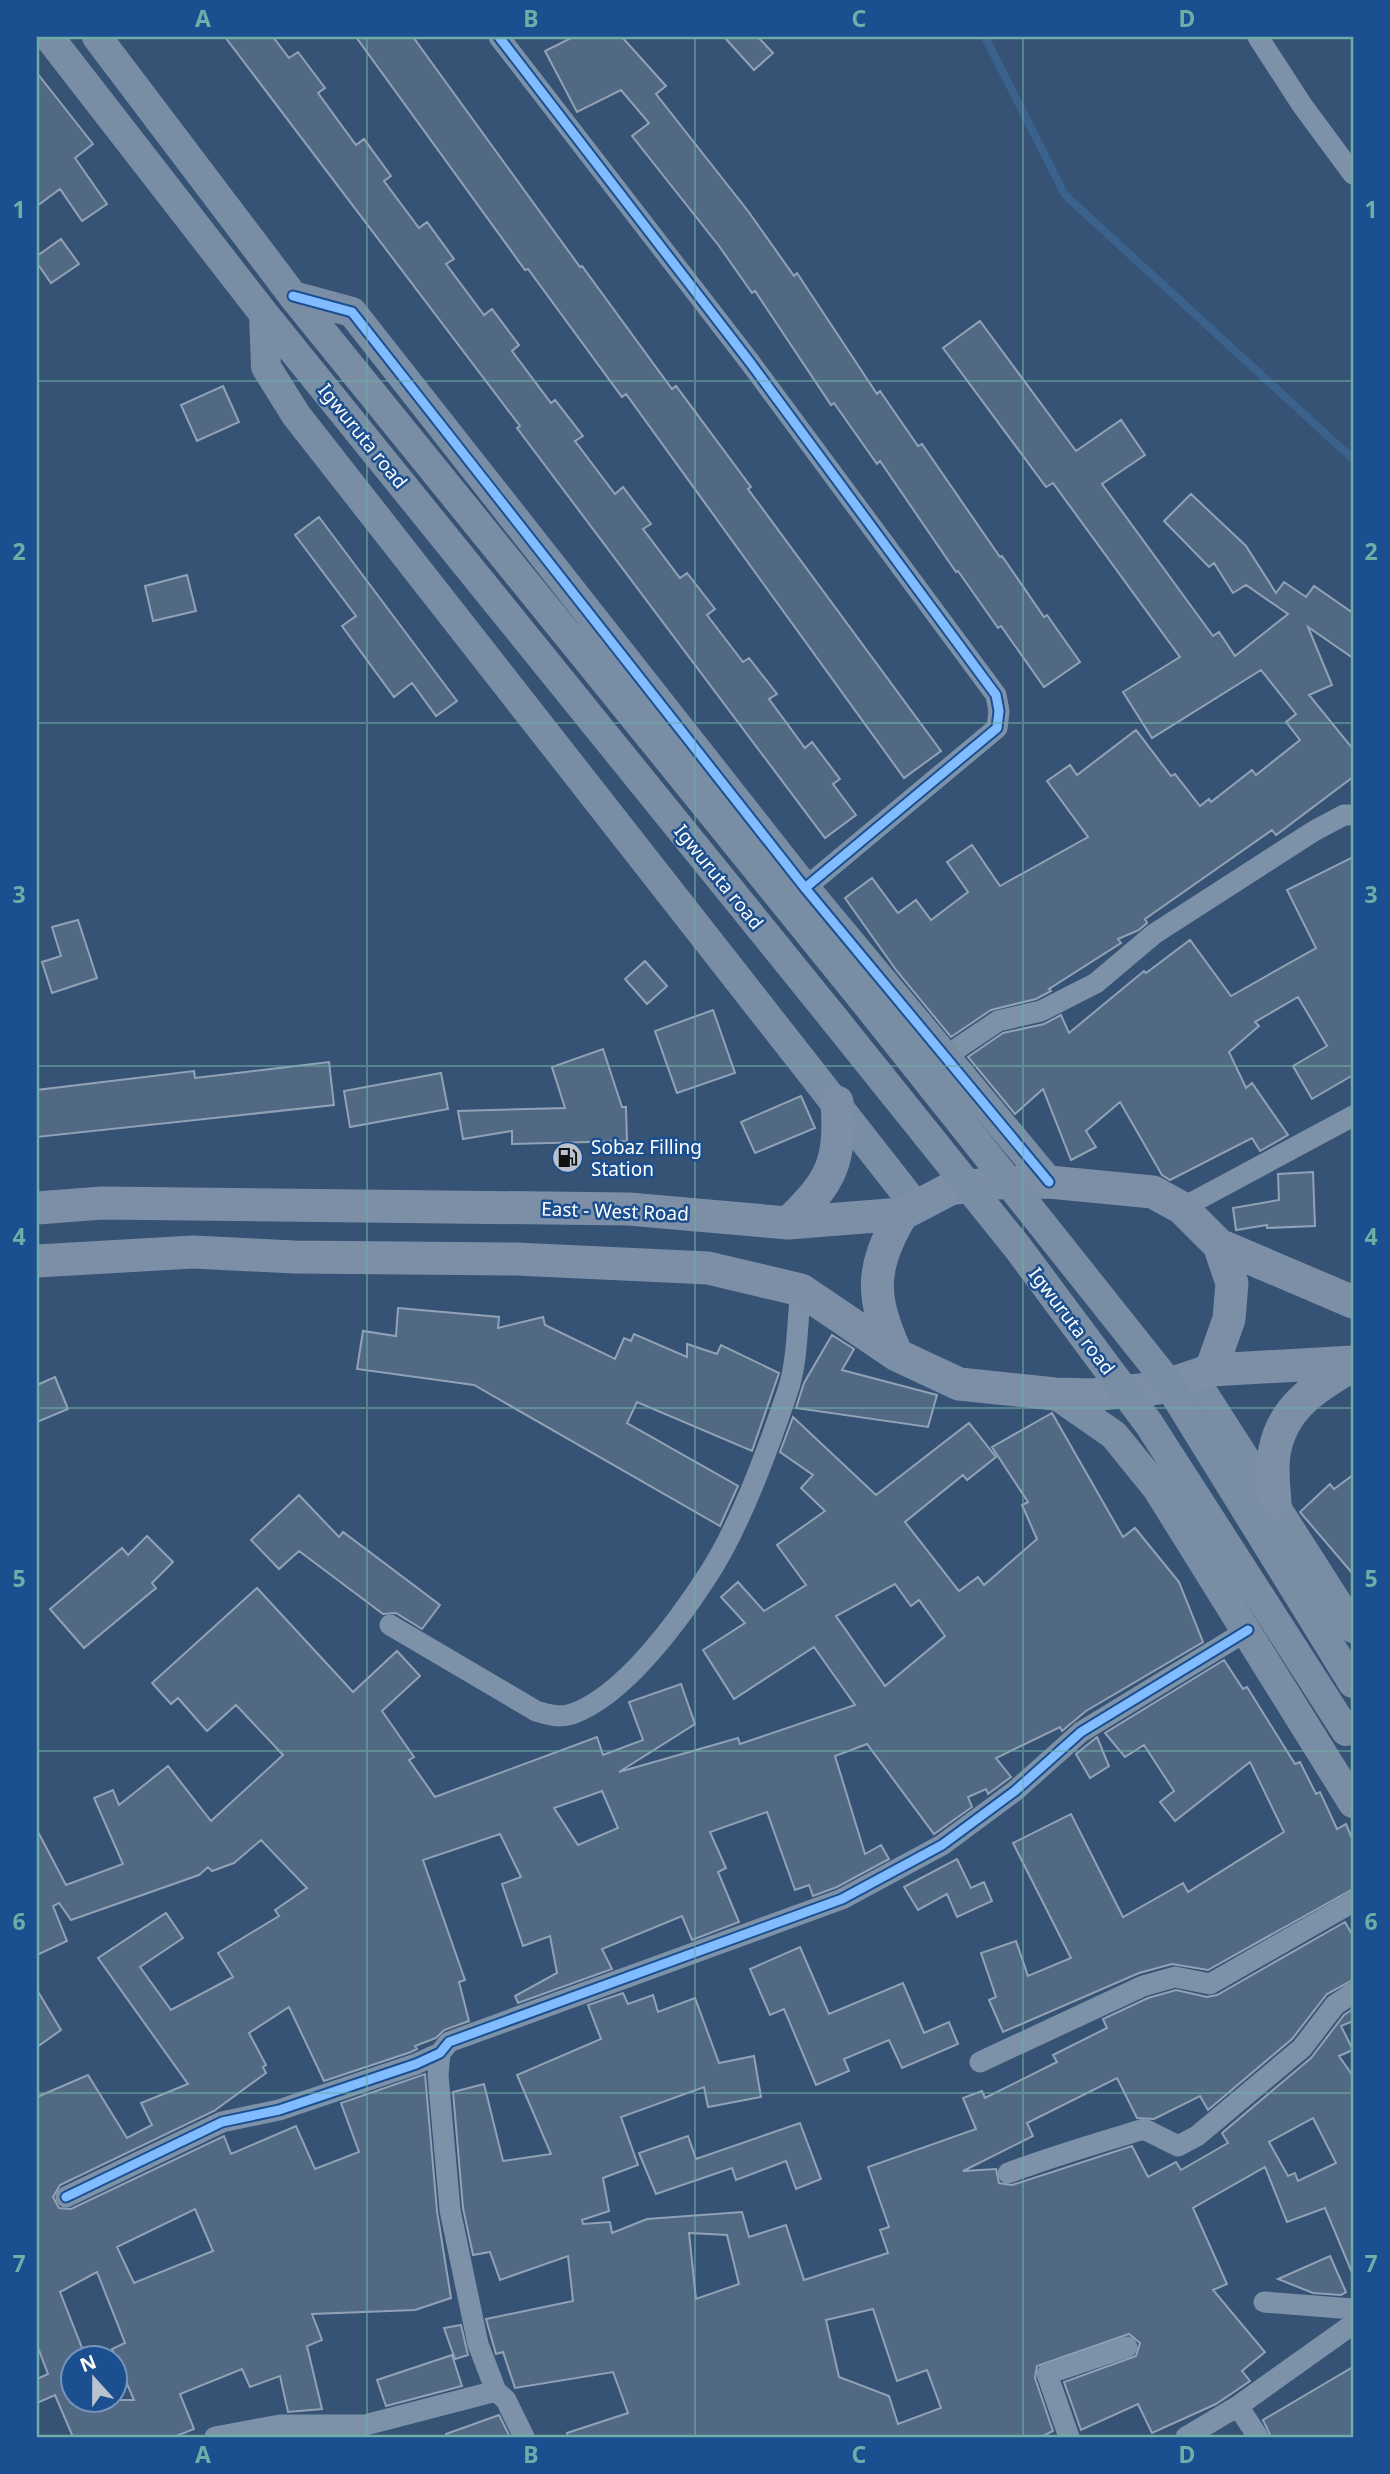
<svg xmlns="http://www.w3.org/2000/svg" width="1390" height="2474" font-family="'Noto Sans',sans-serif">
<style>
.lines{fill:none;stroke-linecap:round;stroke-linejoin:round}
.stream{stroke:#3b618d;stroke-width:8}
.building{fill:#526984;stroke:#92a2b6;stroke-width:2;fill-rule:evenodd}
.street{stroke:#7d92a8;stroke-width:21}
.secondary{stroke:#798da4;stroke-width:30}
.primary{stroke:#7d8ea7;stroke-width:33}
.secondary-bridge{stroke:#798da4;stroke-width:30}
.cycleway-casing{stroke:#1b4f8f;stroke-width:13}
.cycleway{stroke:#80bcff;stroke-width:9}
.grid{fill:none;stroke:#6fada8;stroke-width:2;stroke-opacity:0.55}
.labels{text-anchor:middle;stroke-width:5;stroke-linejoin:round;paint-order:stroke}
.street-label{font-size:19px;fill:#fff;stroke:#1b4f8f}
.poi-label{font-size:19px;fill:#fff;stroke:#1b4f8f;text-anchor:start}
.neatline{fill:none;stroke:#6fada8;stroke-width:2.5}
.grid-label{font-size:23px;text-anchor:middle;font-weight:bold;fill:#6fada8}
</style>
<rect width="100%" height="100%" fill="#365274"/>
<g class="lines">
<!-- stream -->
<path class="stream" d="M 985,37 L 1065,195 L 1353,459"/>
</g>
<!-- building -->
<path class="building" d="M 225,37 L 273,37 L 289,58 L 298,52 L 325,88 L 318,93 L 356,145 L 364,139 L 391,176 L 384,181 L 419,228 L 427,222 L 454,259 L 446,264 L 484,315 L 492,309 L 519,345 L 512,351 L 551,403 L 555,400 L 583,436 L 575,441 L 615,494 L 623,487 L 651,524 L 643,529 L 680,578 L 687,573 L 715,609 L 707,615 L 743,662 L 749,658 L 777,694 L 769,699 L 805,748 L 812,742 L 840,779 L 833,784 L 856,815 L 825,838 L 517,428 L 520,426 Z
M 356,37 L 413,37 L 580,267 L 582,266 L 672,389 L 676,386 L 751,487 L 748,489 L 941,751 L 904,778 L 626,394 L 622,397 L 528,269 L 525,270 Z
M 573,37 L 622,37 L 666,86 L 656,94 L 748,211 L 794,276 L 797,273 L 877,394 L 880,391 L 918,446 L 922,444 L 1000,557 L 1002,556 L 1044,617 L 1047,615 L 1080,662 L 1044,687 L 1001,626 L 998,628 L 958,571 L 956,572 L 880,461 L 877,464 L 834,403 L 831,405 L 755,291 L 752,293 L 719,246 L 632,136 L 649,123 L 621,90 L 577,112 L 545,51 Z
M 724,37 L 758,37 L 773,53 L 754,70 Z
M 37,73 L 93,144 L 75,158 L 107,204 L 82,221 L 60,189 L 37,206 Z
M 61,239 L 79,264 L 51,283 L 37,263 L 37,256 Z
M 980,321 L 1076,451 L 1121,420 L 1145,455 L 1102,484 L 1213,636 L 1219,632 L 1235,656 L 1288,614 L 1246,585 L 1233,593 L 1214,563 L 1209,567 L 1164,521 L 1191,494 L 1246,546 L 1276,593 L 1284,582 L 1306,597 L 1314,586 L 1353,613 L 1353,658 L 1308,627 L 1332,685 L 1309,695 L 1353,749 L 1353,777 L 1276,835 L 1272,830 L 1145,919 L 1147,923 L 1139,930 L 1118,939 L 1121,943 L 1049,989 L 1051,991 L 1036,999 L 991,1010 L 951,1037 L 896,970 L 845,898 L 872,878 L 898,913 L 916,900 L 931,920 L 968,892 L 947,862 L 972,845 L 1000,886 L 1088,837 L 1047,781 L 1070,765 L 1077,775 L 1136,730 L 1171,776 L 1175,774 L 1200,806 L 1209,799 L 1211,802 L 1252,770 L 1256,775 L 1300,740 L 1286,722 L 1296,714 L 1261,670 L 1152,738 L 1123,692 L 1180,657 L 1053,483 L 1046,487 L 943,348 Z
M 223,386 L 239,422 L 197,441 L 181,405 Z
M 319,517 L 457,701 L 436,716 L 412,683 L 394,697 L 342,626 L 356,616 L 295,535 Z
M 187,575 L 196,611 L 153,621 L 145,586 Z
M 1353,857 L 1353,1075 L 1312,1099 L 1293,1066 L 1327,1046 L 1298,997 L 1255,1022 L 1259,1026 L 1229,1052 L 1246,1088 L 1252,1083 L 1288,1135 L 1260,1151 L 1252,1138 L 1170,1180 L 1162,1175 L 1120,1102 L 1086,1131 L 1096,1147 L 1071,1160 L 1043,1089 L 1015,1114 L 968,1057 L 1003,1033 L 1044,1024 L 1061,1015 L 1069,1033 L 1144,971 L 1146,973 L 1190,940 L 1231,996 L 1316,948 L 1287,890 Z
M 78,920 L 97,978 L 52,993 L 42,962 L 61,956 L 52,927 Z
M 645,961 L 667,986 L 647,1004 L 625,979 Z
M 713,1010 L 735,1073 L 677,1093 L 655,1031 Z
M 603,1049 L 622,1107 L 626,1107 L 627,1141 L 512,1144 L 512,1131 L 463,1139 L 458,1111 L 565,1108 L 552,1067 Z
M 329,1062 L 334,1105 L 37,1137 L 37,1090 L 194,1071 L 195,1078 Z
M 441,1073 L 448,1109 L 350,1127 L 344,1091 Z
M 801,1096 L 815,1128 L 755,1153 L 741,1122 Z
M 1313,1172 L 1315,1226 L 1267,1228 L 1267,1225 L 1236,1230 L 1233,1208 L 1279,1200 L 1278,1174 Z
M 398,1308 L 499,1317 L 498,1328 L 543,1317 L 545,1325 L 615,1359 L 624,1338 L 631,1341 L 634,1334 L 687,1357 L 687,1344 L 717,1354 L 721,1345 L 779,1373 L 752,1451 L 637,1402 L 627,1423 L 738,1486 L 720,1526 L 474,1385 L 357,1369 L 363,1331 L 396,1336 Z
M 832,1335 L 854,1349 L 842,1370 L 937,1395 L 928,1427 L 796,1408 L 804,1383 Z
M 55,1377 L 68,1409 L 37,1422 L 37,1385 Z
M 1052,1413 L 1123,1537 L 1135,1528 L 1179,1582 L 1203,1642 L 1086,1711 L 1062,1731 L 1060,1727 L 996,1758 L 1011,1777 L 988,1794 L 986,1789 L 968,1797 L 972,1807 L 934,1834 L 867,1744 L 835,1756 L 865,1854 L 881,1845 L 889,1859 L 837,1887 L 813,1896 L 809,1885 L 795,1890 L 767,1812 L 710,1832 L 726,1868 L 718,1872 L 739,1922 L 692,1940 L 682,1916 L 602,1949 L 612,1969 L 518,2003 L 515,1996 L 557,1973 L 550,1936 L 523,1946 L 502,1884 L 521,1877 L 500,1834 L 423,1860 L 465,1980 L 459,1982 L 469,2021 L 444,2030 L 436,2038 L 415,2046 L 417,2049 L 411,2052 L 324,2081 L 289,2007 L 249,2033 L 266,2065 L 263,2067 L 266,2073 L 214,2111 L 60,2185 L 53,2197 L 59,2208 L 71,2209 L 224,2136 L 231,2154 L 296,2126 L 315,2169 L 359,2152 L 341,2103 L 425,2074 L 437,2211 L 451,2298 L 415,2310 L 312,2314 L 322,2340 L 307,2346 L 322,2409 L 288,2412 L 280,2376 L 250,2387 L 242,2369 L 180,2394 L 194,2429 L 174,2437 L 73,2437 L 55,2395 L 37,2403 L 37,2379 L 48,2374 L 37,2345 L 37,2097 L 88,2075 L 127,2138 L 152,2125 L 141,2103 L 188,2084 L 98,1958 L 166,1913 L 183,1938 L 140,1967 L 171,2010 L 233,1977 L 218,1953 L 279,1916 L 275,1910 L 307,1888 L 261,1840 L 234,1863 L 212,1871 L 208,1867 L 199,1875 L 71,1920 L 59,1903 L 53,1906 L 67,1941 L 37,1955 L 37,1830 L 66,1885 L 123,1864 L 94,1798 L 113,1790 L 119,1805 L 168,1766 L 211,1821 L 283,1755 L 236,1705 L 207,1731 L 178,1698 L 171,1704 L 152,1683 L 257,1588 L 353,1692 L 397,1651 L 420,1676 L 382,1711 L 414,1757 L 409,1760 L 435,1797 L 597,1737 L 603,1755 L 643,1740 L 629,1702 L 681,1684 L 695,1724 L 619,1772 L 738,1738 L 740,1744 L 855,1705 L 814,1647 L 734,1699 L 703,1650 L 745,1623 L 721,1597 L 738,1582 L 764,1611 L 806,1585 L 777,1545 L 825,1511 L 801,1488 L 813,1475 L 780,1452 L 793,1417 L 876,1495 L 969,1423 L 996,1457 L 967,1480 L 963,1475 L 905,1522 L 959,1591 L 978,1577 L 984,1585 L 1037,1539 L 1022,1505 L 1028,1502 L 992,1447 ZM 895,1584 L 911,1606 L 919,1600 L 945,1636 L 885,1686 L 836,1616 ZM 602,1791 L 618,1828 L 578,1845 L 554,1808 ZM 195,2209 L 213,2251 L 134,2283 L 117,2247 ZM 97,2272 L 125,2343 L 112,2349 L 134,2400 L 74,2400 L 74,2358 L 86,2358 L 60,2292 Z
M 1353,1475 L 1353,1574 L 1300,1512 L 1330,1484 L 1334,1489 Z
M 299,1495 L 339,1537 L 343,1532 L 440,1605 L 422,1629 L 396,1613 L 383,1614 L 299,1551 L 279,1569 L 251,1540 Z
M 147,1536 L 173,1562 L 152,1583 L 156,1588 L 84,1648 L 50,1609 L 122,1548 L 128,1555 Z
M 1224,1660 L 1243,1689 L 1247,1687 L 1295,1764 L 1300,1762 L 1316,1794 L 1320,1792 L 1337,1829 L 1346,1824 L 1353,1841 L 1353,1889 L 1208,1970 L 1172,1964 L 1139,1973 L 1003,2032 L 989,2000 L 996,1997 L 981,1953 L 1016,1941 L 1028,1976 L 1071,1958 L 1013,1843 L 1071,1814 L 1123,1917 L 1183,1883 L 1188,1892 L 1284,1832 L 1250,1762 L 1175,1821 L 1160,1802 L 1174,1791 L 1144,1745 L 1125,1757 L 1105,1733 Z
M 1097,1737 L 1109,1766 L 1090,1778 L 1076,1754 Z
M 957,1859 L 971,1888 L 984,1882 L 992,1901 L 957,1917 L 947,1894 L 918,1910 L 904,1887 Z
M 1345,1922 L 1353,1936 L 1353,1980 L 1327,1994 L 1292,2039 L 1208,2110 L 1200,2096 L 1154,2119 L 1137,2118 L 1117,2078 L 1027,2123 L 1033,2136 L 963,2171 L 996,2169 L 999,2183 L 1012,2185 L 1132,2146 L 1148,2177 L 1176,2162 L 1181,2170 L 1228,2143 L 1222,2133 L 1311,2058 L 1344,2015 L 1353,2009 L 1353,2021 L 1341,2026 L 1353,2050 L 1339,2056 L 1353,2076 L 1353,2275 L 1325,2208 L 1287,2222 L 1265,2167 L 1193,2208 L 1227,2284 L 1213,2290 L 1265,2352 L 1242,2371 L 1250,2381 L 1216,2404 L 1152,2433 L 1138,2404 L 1081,2430 L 1064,2382 L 1136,2356 L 1140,2343 L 1129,2334 L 1037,2366 L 1035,2378 L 1053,2431 L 1041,2437 L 568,2437 L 567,2433 L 628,2413 L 613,2372 L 515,2388 L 503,2352 L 496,2354 L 486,2319 L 573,2301 L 568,2256 L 500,2280 L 490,2252 L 473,2255 L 463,2208 L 453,2092 L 484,2084 L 503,2161 L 551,2154 L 517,2075 L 601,2039 L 588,2005 L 623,1993 L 628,2004 L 653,1995 L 658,2012 L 695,1998 L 719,2063 L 754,2056 L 761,2097 L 708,2107 L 704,2087 L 621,2117 L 638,2165 L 603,2178 L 609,2211 L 582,2220 L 583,2224 L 610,2222 L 612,2233 L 647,2219 L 742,2212 L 749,2237 L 786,2225 L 804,2280 L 888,2253 L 880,2230 L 889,2227 L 868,2167 L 976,2129 L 963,2098 L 982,2091 L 985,2098 L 1057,2062 L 1053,2055 L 1107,2028 L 1103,2019 L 1148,1998 L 1176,1990 L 1207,1997 L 1217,1995 ZM 1313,2118 L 1336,2163 L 1298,2181 L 1295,2173 L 1288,2176 L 1269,2142 ZM 689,2233 L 727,2235 L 739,2284 L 696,2299 ZM 873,2309 L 897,2381 L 927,2370 L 941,2408 L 898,2424 L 889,2396 L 839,2377 L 826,2320 Z
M 800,1947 L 829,2014 L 903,1983 L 924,2033 L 949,2022 L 958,2044 L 902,2068 L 889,2040 L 844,2059 L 849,2071 L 816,2085 L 784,2009 L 770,2015 L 750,1969 Z
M 37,1990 L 61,2030 L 37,2047 Z
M 800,2123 L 821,2179 L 796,2189 L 786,2161 L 736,2180 L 732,2168 L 656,2194 L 639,2153 L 688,2136 L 696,2159 Z
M 1330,2256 L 1346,2292 L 1341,2295 L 1313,2293 L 1278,2279 Z
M 461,2325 L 468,2355 L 455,2359 L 444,2328 Z
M 452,2355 L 462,2386 L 386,2406 L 377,2380 Z
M 1353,2367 L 1353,2437 L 1271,2437 L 1263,2420 Z
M 499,2415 L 510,2437 L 446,2437 L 446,2434 Z"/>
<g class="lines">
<!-- street -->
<path class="street" d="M 499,37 L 749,361 L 996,695 L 999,711 L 997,728 L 805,888
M 1258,37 L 1302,105 L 1353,174
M 946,1056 L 998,1021 L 1041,1011 L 1096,983 L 1154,934 L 1314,831 L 1344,815 L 1353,815
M 1182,1208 L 1353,1116
M 390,1625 L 536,1711 C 549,1715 560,1718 572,1714 C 624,1696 679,1620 708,1575 C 740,1526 769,1447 788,1390 C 798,1360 797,1322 801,1290
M 440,2053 L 438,2075 L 450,2210 L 478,2344 L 496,2391 L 506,2400 L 524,2437
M 980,2062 L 1143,1986 L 1175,1977 L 1210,1984 L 1353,1902
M 1008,2173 C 1053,2156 1098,2143 1144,2129 L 1178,2146 L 1197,2136 L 1302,2048 L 1335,2005 L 1353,1993
M 66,2197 L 222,2122 L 279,2110 L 416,2064 L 440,2053 L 449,2042 L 842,1899 L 942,1845 L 1015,1791 L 1081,1732 L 1248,1630
M 1264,2302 L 1353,2309
M 1238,2406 L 1258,2437
M 215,2437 L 280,2425 L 365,2425 L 496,2391
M 1069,2437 L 1047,2374 L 1127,2347
M 1186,2437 L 1238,2406 L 1353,2324"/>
<!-- secondary -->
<path class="secondary" d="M 49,37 L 264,314 L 835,1020
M 97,37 L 293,296 L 862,998
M 293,296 L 352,312 L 805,888 L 1049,1182
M 264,314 L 266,367 L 296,415 L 915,1205
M 1192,1376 L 1353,1628
M 1055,1394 L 1114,1435 L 1157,1488 L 1353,1803"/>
<!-- primary -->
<path class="primary" d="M 37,1208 L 102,1203 L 629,1209 L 788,1223 L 902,1214 L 950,1189 L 993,1183 L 1049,1182 L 1153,1192 L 1182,1208 L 1219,1245 L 1232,1283 L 1229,1319 L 1211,1370
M 788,1223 C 832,1181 841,1163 837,1102
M 1219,1245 L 1353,1302
M 37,1261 L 193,1252 L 294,1257 L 516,1259 L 708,1268 L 801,1290 L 897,1355 L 959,1384 L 1055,1394 L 1092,1395 L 1158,1388 L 1211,1370 L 1353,1362
M 897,1355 C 871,1298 869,1269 902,1214
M 1275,1503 C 1274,1486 1271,1465 1275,1449 C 1284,1405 1318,1386 1353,1365"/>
<!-- secondary-bridge -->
<path class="secondary-bridge" d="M 862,998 L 1166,1380 L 1353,1683
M 835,1020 L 1018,1248 L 1149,1424 L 1346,1731"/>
<defs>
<path id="cycleway" d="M 499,37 L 749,361 L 996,695 L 999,711 L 997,728 L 805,888
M 293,296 L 352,312 L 805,888 L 1049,1182
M 66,2197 L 222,2122 L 279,2110 L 416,2064 L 440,2053 L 449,2042 L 842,1899 L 942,1845 L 1015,1791 L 1081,1732 L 1248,1630"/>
</defs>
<!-- cycleway casing -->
<use href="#cycleway" class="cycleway-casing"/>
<!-- cycleway -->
<use href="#cycleway" class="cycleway"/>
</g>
<!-- grid -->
<path class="grid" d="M 367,37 L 367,2437M 695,37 L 695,2437M 1023,37 L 1023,2437M 37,381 L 1353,381M 37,723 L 1353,723M 37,1066 L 1353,1066M 37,1408 L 1353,1408M 37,1751 L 1353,1751M 37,2093 L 1353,2093"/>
<!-- icons -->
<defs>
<symbol id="fuel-disc" viewBox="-11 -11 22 22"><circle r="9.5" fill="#b9c2ce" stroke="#1b4f8f"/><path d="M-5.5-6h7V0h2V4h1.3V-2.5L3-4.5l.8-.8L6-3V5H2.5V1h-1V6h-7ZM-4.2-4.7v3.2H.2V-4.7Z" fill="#111"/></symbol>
</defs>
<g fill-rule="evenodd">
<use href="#fuel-disc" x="550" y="1140" width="35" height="35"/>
</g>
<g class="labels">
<!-- street labels -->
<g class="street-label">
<text transform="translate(363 436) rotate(51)" y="7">Igwuruta road</text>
<text transform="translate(719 877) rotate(51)" y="7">Igwuruta road</text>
<text transform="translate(615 1211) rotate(2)" y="7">East - West Road</text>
<text transform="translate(1072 1321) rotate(53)" y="7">Igwuruta road</text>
</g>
<!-- poi labels -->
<g class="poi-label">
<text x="591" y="1154">Sobaz Filling<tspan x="591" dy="22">Station</tspan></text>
</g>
</g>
<!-- border -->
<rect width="1390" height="2474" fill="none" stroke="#1b4f8f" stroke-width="77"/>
<!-- north arrow -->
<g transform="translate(94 2379) rotate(339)"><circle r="33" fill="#1b4f8f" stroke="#7695bc" stroke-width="2"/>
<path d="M0-5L12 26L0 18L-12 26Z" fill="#b9c2ce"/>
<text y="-10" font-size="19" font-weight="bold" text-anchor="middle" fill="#ffffff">N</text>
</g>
<rect x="38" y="38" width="1314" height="2398" class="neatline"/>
<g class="grid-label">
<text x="203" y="27">A</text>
<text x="531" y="27">B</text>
<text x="859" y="27">C</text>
<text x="1187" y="27">D</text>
<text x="19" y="218">1</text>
<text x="1371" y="218">1</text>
<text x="19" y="560">2</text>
<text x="1371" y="560">2</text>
<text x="19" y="903">3</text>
<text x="1371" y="903">3</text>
<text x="19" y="1245">4</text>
<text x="1371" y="1245">4</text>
<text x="19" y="1587">5</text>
<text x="1371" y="1587">5</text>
<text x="19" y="1930">6</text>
<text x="1371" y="1930">6</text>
<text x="19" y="2272">7</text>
<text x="1371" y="2272">7</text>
<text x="203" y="2463">A</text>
<text x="531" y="2463">B</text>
<text x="859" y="2463">C</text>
<text x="1187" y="2463">D</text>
</g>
</svg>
